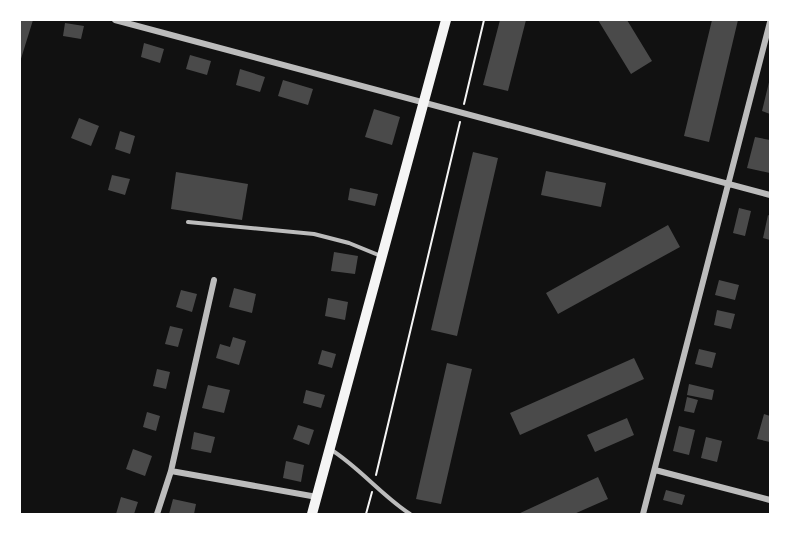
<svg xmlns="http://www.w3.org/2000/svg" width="790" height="534" font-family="Helvetica,sans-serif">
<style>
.building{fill:#4a4a4a}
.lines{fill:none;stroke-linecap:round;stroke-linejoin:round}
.path{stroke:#f5f5f5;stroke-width:2}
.service{stroke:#bcbcbc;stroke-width:4}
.minor{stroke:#bcbcbc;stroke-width:6}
.secondary{stroke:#f5f5f5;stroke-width:10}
</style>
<rect width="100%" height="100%" fill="#111"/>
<!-- building -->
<path class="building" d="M 20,20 L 33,20 L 20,62 Z
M 500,20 L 526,20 L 508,91 L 483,85 Z
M 598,20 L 627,20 L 652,61 L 631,74 Z
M 712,20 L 738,20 L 709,142 L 684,136 Z
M 65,23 L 84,26 L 81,39 L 63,36 Z
M 144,43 L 164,49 L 160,63 L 141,57 Z
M 190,55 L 211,61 L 207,75 L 186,69 Z
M 240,69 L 265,77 L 260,92 L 236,85 Z
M 770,78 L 770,114 L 762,111 Z
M 283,80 L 313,89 L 308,105 L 278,96 Z
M 374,109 L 400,117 L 392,145 L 365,137 Z
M 79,118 L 99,126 L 91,146 L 71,138 Z
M 120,131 L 135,136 L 130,154 L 115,149 Z
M 755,137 L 770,140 L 770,173 L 747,168 Z
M 473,152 L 498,158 L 457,336 L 431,330 Z
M 546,171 L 606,183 L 601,207 L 541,195 Z
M 176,172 L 248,184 L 242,220 L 171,209 Z
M 112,175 L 130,179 L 125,195 L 108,190 Z
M 350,188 L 378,194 L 375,206 L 348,200 Z
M 739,208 L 751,211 L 745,236 L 733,233 Z
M 768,215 L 770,216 L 770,240 L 763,238 Z
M 668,225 L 680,247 L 558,314 L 546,293 Z
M 334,252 L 358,256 L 355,274 L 331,271 Z
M 719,280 L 739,285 L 735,300 L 715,295 Z
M 234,288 L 256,294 L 252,313 L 229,307 Z
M 181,290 L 197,294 L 192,312 L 176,307 Z
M 328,298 L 348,302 L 345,320 L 325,316 Z
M 717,310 L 735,314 L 731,329 L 714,325 Z
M 170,326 L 183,329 L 178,347 L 165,344 Z
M 233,337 L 246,341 L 239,365 L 216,358 L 220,344 L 230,347 Z
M 699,349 L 716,353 L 712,368 L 695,364 Z
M 322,350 L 336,354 L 332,368 L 318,364 Z
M 634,358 L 644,379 L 520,435 L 510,413 Z
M 447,363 L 472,369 L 441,504 L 416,499 Z
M 157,369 L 170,372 L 166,389 L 153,386 Z
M 689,384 L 714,390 L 712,400 L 687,395 Z
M 208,385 L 230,390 L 224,413 L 202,408 Z
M 306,390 L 325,395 L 321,408 L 303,403 Z
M 687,397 L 698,400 L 694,413 L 684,411 Z
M 147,412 L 160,416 L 156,431 L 143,427 Z
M 764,414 L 770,416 L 770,442 L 757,439 Z
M 627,418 L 634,435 L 595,452 L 587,435 Z
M 298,425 L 314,430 L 309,445 L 293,439 Z
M 679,426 L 695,430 L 689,455 L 673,451 Z
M 194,432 L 215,437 L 211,453 L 191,449 Z
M 706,437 L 722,441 L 717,462 L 701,458 Z
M 133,449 L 152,456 L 145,476 L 126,469 Z
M 286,461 L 304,465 L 301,482 L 283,478 Z
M 598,477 L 608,499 L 574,514 L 518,514 Z
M 666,490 L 685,495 L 682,505 L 663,500 Z
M 121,497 L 138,502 L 134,514 L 116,514 Z
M 173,499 L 196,504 L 194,514 L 169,514 Z"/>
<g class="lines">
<!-- path -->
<path class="path" d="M 464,104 L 484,20
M 376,475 L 460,122
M 366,514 L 372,492"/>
<!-- service -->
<path class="service" d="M 188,222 L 314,234 L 349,243 L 381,256
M 330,449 C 359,467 381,495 410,514"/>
<!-- minor -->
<path class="minor" d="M 115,20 L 770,195
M 655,470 L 770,500
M 171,471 L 317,497
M 157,514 L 171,471 L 214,280
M 643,514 L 770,22"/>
<!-- secondary -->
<path class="secondary" d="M 312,514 L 446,20"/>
</g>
<!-- border -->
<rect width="790" height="534" fill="none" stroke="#ffffff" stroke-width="42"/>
</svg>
